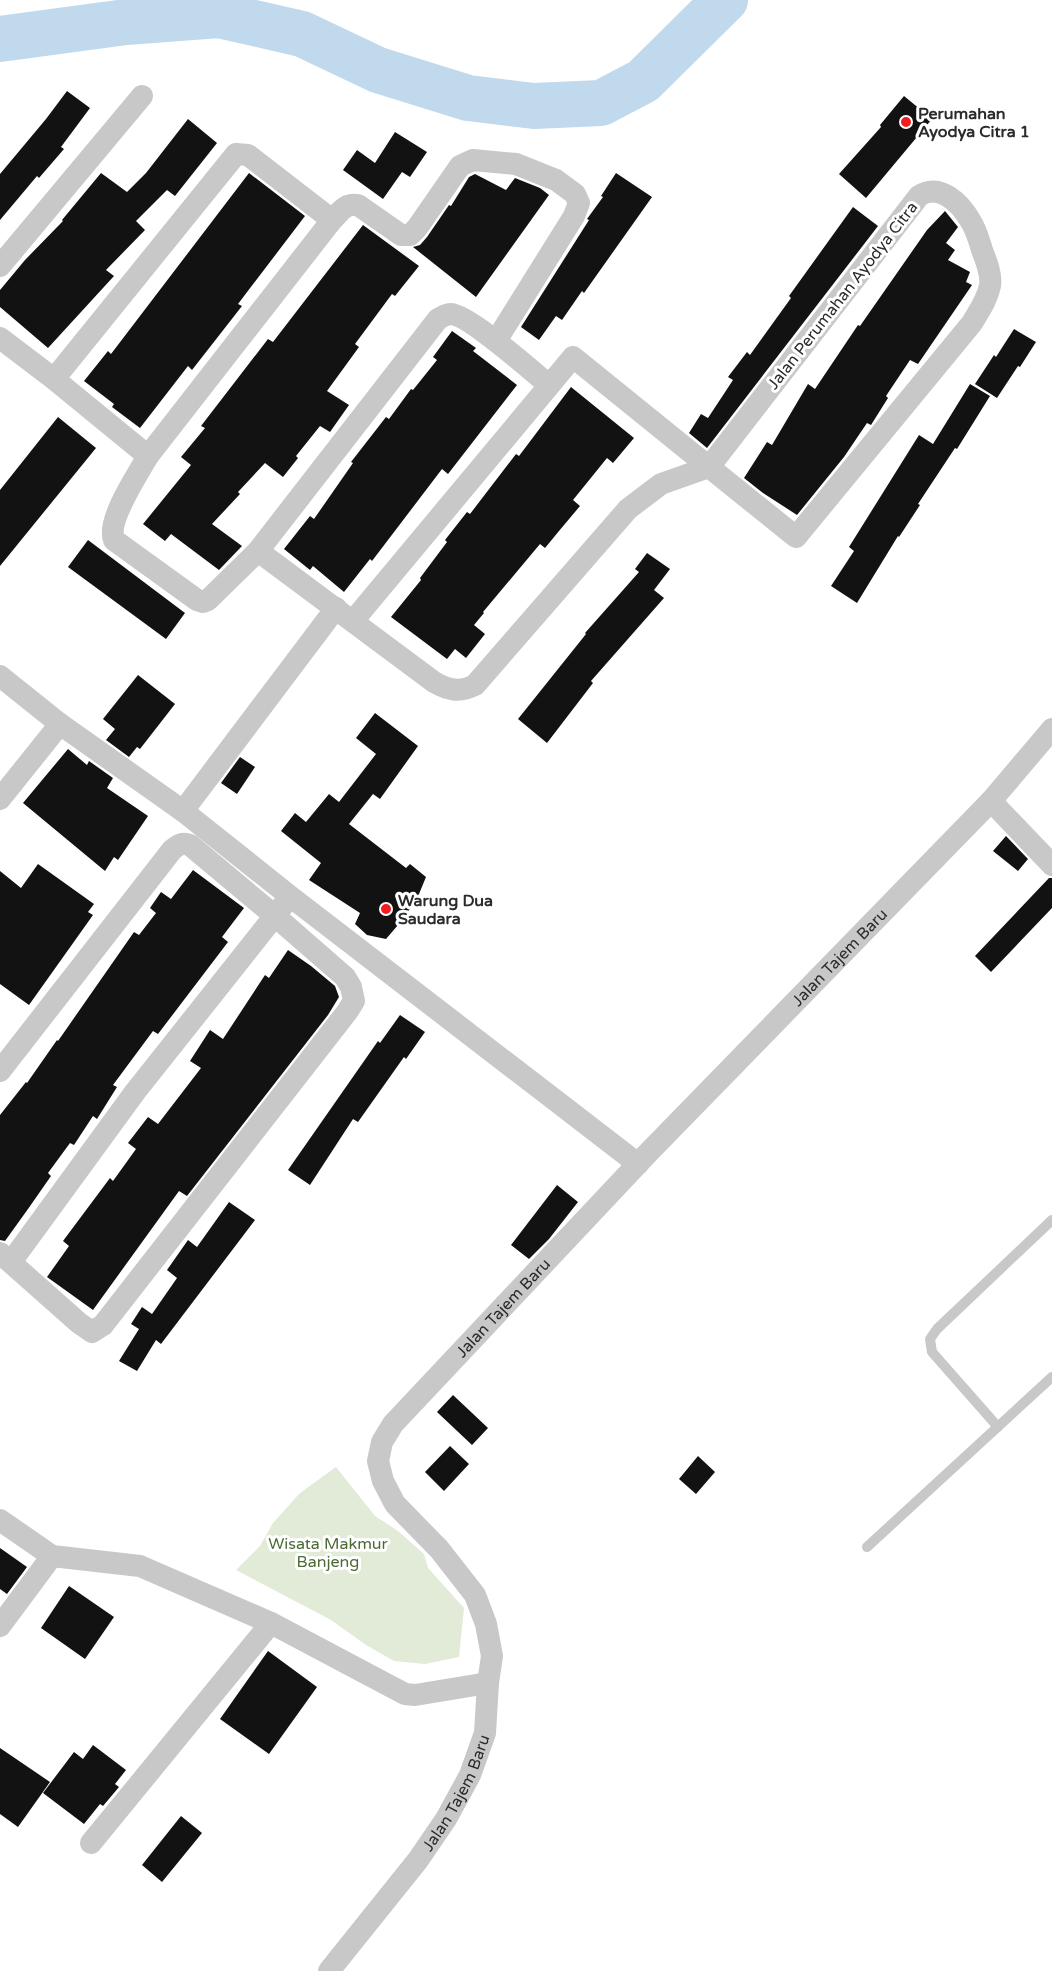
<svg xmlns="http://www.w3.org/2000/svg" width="1052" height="1971" font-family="'Varela Round',sans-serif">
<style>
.green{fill:#e1ebd7}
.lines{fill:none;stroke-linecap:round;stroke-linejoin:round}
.river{stroke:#c1d9ed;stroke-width:46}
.building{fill:#121212}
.lane{stroke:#c8c8c8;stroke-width:10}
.street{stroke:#c8c8c8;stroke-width:22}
.poi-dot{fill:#f31d20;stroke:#fff;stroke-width:2}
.labels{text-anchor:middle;stroke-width:6;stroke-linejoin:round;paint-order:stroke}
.poi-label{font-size:16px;font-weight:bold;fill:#2b2b2b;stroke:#fff;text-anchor:start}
.street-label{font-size:16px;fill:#2b2b2b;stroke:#fff}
.park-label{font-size:16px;fill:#4b6a36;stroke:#fff}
</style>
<rect width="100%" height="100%" fill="#fff"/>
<!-- green -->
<path class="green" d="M 336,1467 L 375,1516 L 398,1531 L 424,1554 L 428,1568 L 464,1608 L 459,1657 L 425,1664 L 394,1661 L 366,1645 L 331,1620 L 236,1570 L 260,1546 L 273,1523 L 300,1493 Z"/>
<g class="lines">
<!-- river -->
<path class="river" d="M 0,39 L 126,22 L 219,15 L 302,34 L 378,70 L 468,98 L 534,106 L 601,103 L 643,81 L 725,0"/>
</g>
<!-- building -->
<path class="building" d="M 67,91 L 90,108 L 61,147 L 64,149 L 39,178 L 37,176 L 0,220 L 0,174 L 46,119 Z
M 904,96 L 932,119 L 866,198 L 839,174 L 881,127 L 880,125 Z
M 188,119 L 217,143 L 175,196 L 167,190 L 136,221 L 145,230 L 106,270 L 114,276 L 48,348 L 0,307 L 0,290 L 25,260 L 63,221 L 62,220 L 101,173 L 127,192 L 146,173 Z
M 395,132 L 427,152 L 410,177 L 402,172 L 383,199 L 343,170 L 357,150 L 375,163 Z
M 249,173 L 305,216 L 238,304 L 242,306 L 192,370 L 188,366 L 140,428 L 112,407 L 114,404 L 84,381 L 108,351 L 111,354 Z
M 616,173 L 652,197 L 584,293 L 582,291 L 562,320 L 556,316 L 539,340 L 521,327 L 589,220 L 587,219 L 603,197 L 601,196 Z
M 475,174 L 506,190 L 515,178 L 540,188 L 549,195 L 476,297 L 413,247 L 420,245 L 427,237 L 449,205 L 451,206 L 469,177 Z
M 853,207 L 878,226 L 707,448 L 689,433 L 701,414 L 708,418 L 733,380 L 728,377 L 747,352 L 750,355 L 791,298 L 789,296 Z
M 945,211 L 958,227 L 946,243 L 955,250 L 948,260 L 970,272 L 966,282 L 972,285 L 918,364 L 910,360 L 886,396 L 888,398 L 871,425 L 867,423 L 844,457 L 797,515 L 763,493 L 744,478 L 767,442 L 772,445 L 808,384 L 815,389 L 858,325 L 860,326 L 927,230 Z
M 363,225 L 419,266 L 395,296 L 392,294 L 355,344 L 359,347 L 327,391 L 349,405 L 330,432 L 320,426 L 296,456 L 298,458 L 283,477 L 265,463 L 238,492 L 240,494 L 212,524 L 242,546 L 219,570 L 171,534 L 165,541 L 143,524 L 191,465 L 181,457 L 205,428 L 201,426 L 268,339 L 273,342 Z
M 1014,329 L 1036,342 L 1020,367 L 1018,366 L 997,398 L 975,384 L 994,355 L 996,357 Z
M 452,331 L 476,348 L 473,351 L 517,385 L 448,474 L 442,469 L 372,561 L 370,559 L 344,592 L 313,566 L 310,570 L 284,549 L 310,516 L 314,519 L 353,463 L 351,462 L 386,417 L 389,419 L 411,389 L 413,390 L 437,360 L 433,357 Z
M 970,384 L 990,396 L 957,449 L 955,448 L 918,504 L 920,505 L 899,537 L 898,536 L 857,603 L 831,586 L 854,551 L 849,547 L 919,435 L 933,444 Z
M 571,387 L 634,438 L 613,463 L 607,458 L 573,500 L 580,506 L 559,531 L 545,548 L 540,544 L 483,612 L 484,613 L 474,625 L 485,634 L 466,658 L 455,649 L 447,659 L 391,617 L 421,580 L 420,578 L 447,542 L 445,540 L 467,512 L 470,514 L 516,454 L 519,456 Z
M 58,417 L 96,448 L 0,566 L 0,490 Z
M 88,540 L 185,613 L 166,639 L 68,567 Z
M 647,553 L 670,569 L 654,590 L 664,598 L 591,681 L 593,683 L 547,743 L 518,719 L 586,634 L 585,633 L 639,572 L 635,569 Z
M 138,675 L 175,704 L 140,749 L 137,747 L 129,757 L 106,740 L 115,729 L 103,719 Z
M 375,713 L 418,746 L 380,799 L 373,794 L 349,824 L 406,868 L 410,864 L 426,877 L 419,894 L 404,918 L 386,939 L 367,935 L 355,924 L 360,913 L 309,880 L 321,863 L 281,831 L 295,813 L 306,822 L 329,794 L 339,802 L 376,754 L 356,738 Z
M 68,749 L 87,765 L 89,761 L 113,778 L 107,788 L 148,816 L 118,860 L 114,857 L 105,871 L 23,803 Z
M 240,757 L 255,767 L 237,794 L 221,783 Z
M 1006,836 L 1028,859 L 1018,871 L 993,851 Z
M 38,864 L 94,904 L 88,912 L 93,915 L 29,1005 L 0,984 L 0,871 L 21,888 Z
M 193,870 L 244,908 L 222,937 L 228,942 L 158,1034 L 153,1031 L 113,1085 L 117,1087 L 97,1119 L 93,1116 L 74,1145 L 70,1143 L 48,1173 L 51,1176 L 28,1209 L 5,1241 L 0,1240 L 0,1115 L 26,1082 L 27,1083 L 57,1040 L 58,1041 L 134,932 L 139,935 L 156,913 L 150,908 L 161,892 L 171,899 Z
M 1049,878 L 1052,878 L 1052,908 L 991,972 L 975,956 Z
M 288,950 L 311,966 L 335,986 L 339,997 L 328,1015 L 187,1196 L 179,1191 L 93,1310 L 47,1277 L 69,1246 L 63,1241 L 110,1178 L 113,1181 L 136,1149 L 128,1143 L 148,1117 L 158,1124 L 201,1068 L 190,1061 L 210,1030 L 223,1039 L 265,975 L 269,978 Z
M 400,1015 L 425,1032 L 406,1059 L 404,1057 L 358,1122 L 353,1119 L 310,1185 L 288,1170 L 378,1041 L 380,1043 Z
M 557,1185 L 578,1202 L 549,1239 L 529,1259 L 511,1245 Z
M 229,1202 L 255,1220 L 161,1344 L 156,1340 L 137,1371 L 119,1361 L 139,1329 L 131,1324 L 142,1307 L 152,1314 L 177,1278 L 167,1270 L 188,1240 L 197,1247 Z
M 453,1395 L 488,1428 L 472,1445 L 437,1412 Z
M 450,1446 L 469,1464 L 444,1491 L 425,1472 Z
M 698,1456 L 715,1472 L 696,1494 L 679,1479 Z
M 0,1548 L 27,1567 L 7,1594 L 0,1589 Z
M 69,1586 L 114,1617 L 85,1659 L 41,1628 Z
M 268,1651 L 317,1687 L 269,1754 L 220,1719 Z
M 93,1745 L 126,1770 L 115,1784 L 119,1787 L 103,1806 L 100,1804 L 84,1824 L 43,1793 L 74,1752 L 83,1759 Z
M 0,1748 L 50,1782 L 18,1827 L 0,1814 Z
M 181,1816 L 202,1833 L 162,1882 L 142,1865 Z"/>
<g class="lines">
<!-- lane -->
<path class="lane" d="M 998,1427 L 932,1352 L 930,1339 L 937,1329 L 1052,1220
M 867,1547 L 1052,1377"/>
<!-- street -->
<g class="street">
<path d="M 0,266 L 142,96"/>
<path d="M 0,338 L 54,379 L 148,456 C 138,474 106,521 114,540 L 197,600 L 203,602 L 208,600 L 258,551 L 434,682 C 448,690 459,693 475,685 L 628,509 L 661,484 L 709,467 L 796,537 L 972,323 C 979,311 987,300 990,286 C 992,275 986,260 982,250 C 979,240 976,229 970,220 C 960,203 939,182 919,196 L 709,467 L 573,357 L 353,621"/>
<path d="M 54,379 L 236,154 L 248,155 L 332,220 C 341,211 345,203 358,205 L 401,235 L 410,235 L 417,228 L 460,166 L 473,160 L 516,164 L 556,180 L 575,194 L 579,203 L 574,216 L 496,341"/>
<path d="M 148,456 L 332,220"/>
<path d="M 258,551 L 438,319 C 442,317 446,314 451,314 C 469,315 532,371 549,385"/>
<path d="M 0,676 L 60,724 L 183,811 L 291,897 L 638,1164"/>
<path d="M 0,799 L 60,724"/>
<path d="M 991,801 L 1052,865"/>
<path d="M 183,811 L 336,608"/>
<path d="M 0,1071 L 172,850 C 178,845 182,842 190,845 L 275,916 L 345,977 L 351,987 L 354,1001 L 347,1012 L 103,1325 L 92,1332 L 79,1323 L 0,1253"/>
<path d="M 11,1262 L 135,1092 L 285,903"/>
<path d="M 0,1520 L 52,1556 L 140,1566 L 271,1623 L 405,1694 L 415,1695 L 488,1683"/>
<path d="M 0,1626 L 52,1556"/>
<path d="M 91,1843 L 271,1623"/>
<path id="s1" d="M 329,1971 L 418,1860 L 446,1819 L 470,1775 L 485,1733 L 488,1683 L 492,1656 L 486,1624 L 475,1595 L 439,1549 L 395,1504 L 383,1481 L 378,1461 L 382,1442 L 393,1424 L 647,1154 L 991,801 L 1052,729"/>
</g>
</g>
<!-- markers -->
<g class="poi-dot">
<circle cx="906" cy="122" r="6"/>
<circle cx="386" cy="909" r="6"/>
</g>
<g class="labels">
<!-- poi labels -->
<g class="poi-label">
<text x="918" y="119">Perumahan<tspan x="918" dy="18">Ayodya Citra 1</tspan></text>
<text x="398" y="906">Warung Dua<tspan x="398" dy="18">Saudara</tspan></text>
</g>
<!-- street labels -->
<g class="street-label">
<text transform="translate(842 295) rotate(-52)" y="6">Jalan Perumahan Ayodya Citra</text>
<text dy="6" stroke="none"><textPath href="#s1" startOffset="1282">Jalan Tajem Baru</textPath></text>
<text dy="6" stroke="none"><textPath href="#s1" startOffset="796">Jalan Tajem Baru</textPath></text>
<text dy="6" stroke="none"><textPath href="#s1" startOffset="220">Jalan Tajem Baru</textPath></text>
</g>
<!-- park labels -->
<g class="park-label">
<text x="328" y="1549">Wisata Makmur<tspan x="328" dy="18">Banjeng</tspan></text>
</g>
</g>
</svg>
